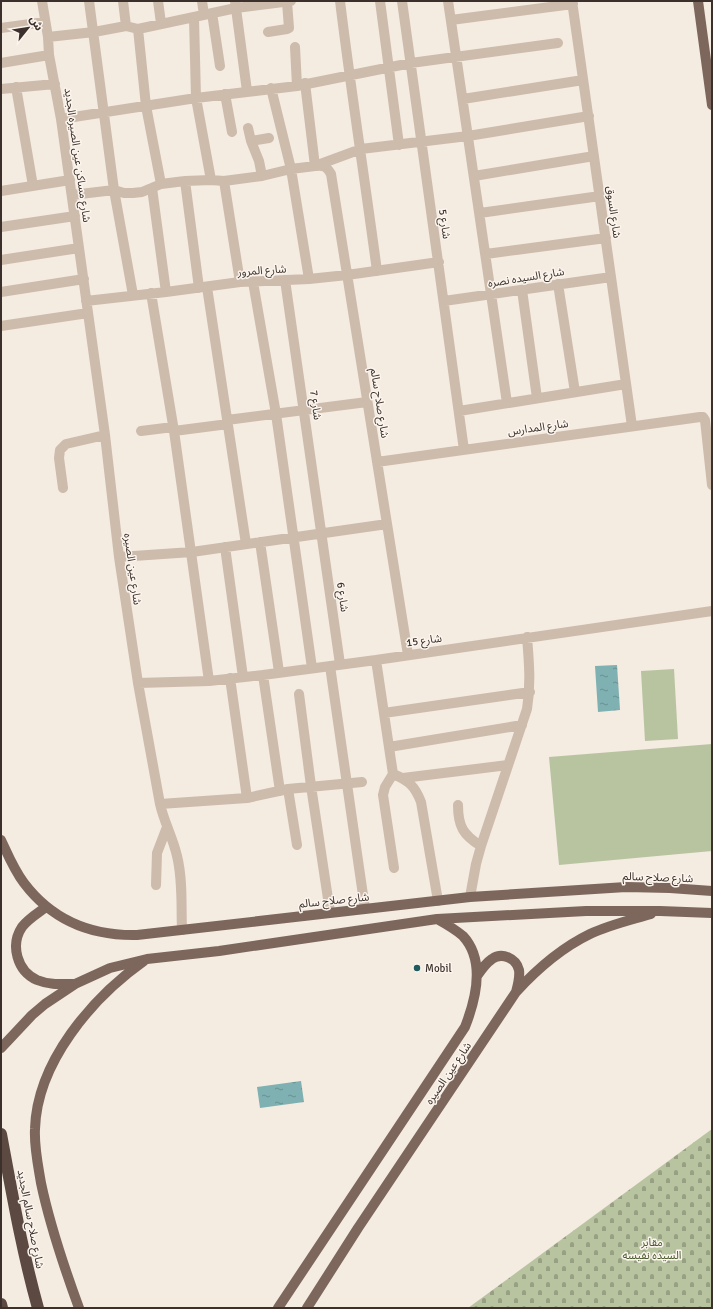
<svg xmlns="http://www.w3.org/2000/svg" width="713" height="1309" font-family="Signika,'Noto Sans Arabic',sans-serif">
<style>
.grass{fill:#b8c4a0}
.cemetery{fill:url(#cemetery-stones)}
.water{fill:url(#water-ripples)}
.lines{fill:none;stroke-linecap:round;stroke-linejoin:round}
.minor{stroke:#cdbbac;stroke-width:10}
.major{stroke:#7d675c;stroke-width:10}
.highway{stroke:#5c4a42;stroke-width:12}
.poi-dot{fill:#1f5a5e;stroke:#fbf5ee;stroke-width:1.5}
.labels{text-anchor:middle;stroke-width:3;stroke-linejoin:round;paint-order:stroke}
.street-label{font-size:11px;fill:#3b302b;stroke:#fbf5ee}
.poi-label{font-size:11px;fill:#3b302b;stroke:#fbf5ee;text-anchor:start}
.park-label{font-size:11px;fill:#4a5a2e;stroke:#fbf5ee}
</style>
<defs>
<pattern id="cemetery-stones" width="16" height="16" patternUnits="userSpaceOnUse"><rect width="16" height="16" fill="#b8c4a0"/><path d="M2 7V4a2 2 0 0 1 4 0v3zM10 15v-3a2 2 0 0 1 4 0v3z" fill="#97a083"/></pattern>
<pattern id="water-ripples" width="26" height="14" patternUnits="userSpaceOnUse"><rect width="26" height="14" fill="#7fb0b2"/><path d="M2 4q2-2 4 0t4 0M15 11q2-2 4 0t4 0" fill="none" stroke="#699091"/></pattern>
</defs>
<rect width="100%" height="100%" fill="#f4ebe1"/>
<!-- grass -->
<path class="grass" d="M 674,669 L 678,739 L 645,741 L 641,671 Z
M 712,744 L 712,851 L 559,865 L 549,757 Z"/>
<!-- cemetery -->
<path class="cemetery" d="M 712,1129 L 712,1308 L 468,1308 Z"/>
<!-- water -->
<path class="water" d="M 617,665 L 620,710 L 598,712 L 595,666 Z
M 301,1081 L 304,1102 L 260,1108 L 257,1087 Z"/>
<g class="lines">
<!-- minor -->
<path class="minor" d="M 42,1 L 48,37 L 49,55 L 61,119 L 79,248 L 105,435 L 119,557 L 138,683 L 160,804 C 164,822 173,838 177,856 C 183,880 181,906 182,930
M 89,1 L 114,190 L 133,295
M 123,1 L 126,26
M 158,1 L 161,23
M 202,1 L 204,15
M 235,1 L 247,91
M 340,1 C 351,91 365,181 377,271
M 380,1 L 399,145
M 402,1 L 464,450
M 448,1 L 507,403
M 572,1 L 632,426
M 212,13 L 220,66
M 194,18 L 196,98 L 211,180
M 451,20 L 573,4
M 1,28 L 45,22
M 138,29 L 146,106 L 161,184
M 268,32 L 287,29 L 289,28 L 287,2
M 48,37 L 94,32 L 126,26 L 138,29 L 236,8 L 291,1
M 295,47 L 297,86
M 1,63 L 49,55
M 305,83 L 315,166
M 16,87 L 33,186
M 271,88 L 291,169 L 309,279
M 1,89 L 55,84
M 225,94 L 232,132
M 463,99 L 583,80
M 61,119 L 196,98 L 297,86 L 411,63 L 558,43
M 248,128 L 251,141 L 259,161 L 262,176
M 251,141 L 269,138
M 316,166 C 324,165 327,167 331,174 L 408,655
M 474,176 L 594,156
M 185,181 L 199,288
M 224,181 L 240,282
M 152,188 L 166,292
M 1,191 L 70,180
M 72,195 L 114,190 L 124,193 L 133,193 L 142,192 L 161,184 L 185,181 L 211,180 L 224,181 L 262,176 L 291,169 L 315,166 L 361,149 L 468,136 L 589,116
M 480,213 L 600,196
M 1,227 L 75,216
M 486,254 L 606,238
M 1,260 L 79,248
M 285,280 L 340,664
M 253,282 L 276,414 L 312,668
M 558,284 L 575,392
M 207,287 L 246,544
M 522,290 L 537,398
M 1,292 L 84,279
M 151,293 L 174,431 L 209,681
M 86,301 L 166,292 L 240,282 L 309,279 L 347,275 L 439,262
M 444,301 L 611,277
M 1,326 L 88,313
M 459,411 L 626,384
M 227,420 L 367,402
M 141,431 L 173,427
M 174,431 L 228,424
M 377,462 L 700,417 L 703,417 L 705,420 L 712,485
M 63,488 L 59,458 L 60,450 L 66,444 L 105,435
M 260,542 L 279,672
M 225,547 L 243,677
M 119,557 L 192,552 L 387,524
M 376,660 L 393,774 L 385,787 L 383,795 L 394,868
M 330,666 L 365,909
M 263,675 L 280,791
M 230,678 L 247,798
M 138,683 L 209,681 L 263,675 L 376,660 L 712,611
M 299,694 L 311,786 L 330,912
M 384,713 L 530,692
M 389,747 L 522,725
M 393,774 C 408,780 415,786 421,802 L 438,901
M 403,778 L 508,765
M 288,789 L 297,845
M 160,804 L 247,798 L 288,789 L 362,782
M 458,805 C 458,826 463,835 481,846
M 156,885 L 157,853 L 167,827
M 470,897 L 476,864 L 481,846 L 527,709 C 531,684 529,661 527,637"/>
<!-- major -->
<path class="major" d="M 698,1 L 712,105
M 1,840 C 8,855 14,870 24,883 C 52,920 91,936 137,935 L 470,897 L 626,887 L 670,888 L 712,891
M 46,907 C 38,913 28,919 22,927 C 10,945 17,971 37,980 C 49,985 62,984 75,984
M 477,976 C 481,970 486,963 492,959 C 502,952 516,958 519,970 C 520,977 518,985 516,992
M 1,1048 L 32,1015 L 45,1004 L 75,984 L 110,968 L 147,959 L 219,951 L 437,919 L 586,911 L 660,911 L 712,913
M 79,1308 C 64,1267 50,1226 41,1183 C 38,1165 34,1147 35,1129 C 37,1062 92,998 144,961
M 278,1308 L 465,1027 C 476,999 486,961 463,936 C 455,929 446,924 437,919
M 307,1308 L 358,1228 L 516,992 C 538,968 561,948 590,934 C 609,925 631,920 651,914"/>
<!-- highway -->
<path class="highway" d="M 1,1134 C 12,1193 22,1251 38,1308
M 1,1304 L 2,1308"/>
</g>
<!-- markers -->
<circle class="poi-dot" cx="417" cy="968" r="4"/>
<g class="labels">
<!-- street labels -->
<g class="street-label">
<text transform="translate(78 155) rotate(82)" y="4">شارع مساكن عين الصيره الجديد</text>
<text transform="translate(614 212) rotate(82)" y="4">شارع السوق</text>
<text transform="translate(445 224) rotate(82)" y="4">شارع 5</text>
<text transform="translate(262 270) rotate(-4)" y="4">شارع المرور</text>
<text transform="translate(526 277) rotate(-9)" y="4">شارع السيده نصره</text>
<text transform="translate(380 403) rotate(81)" y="4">شارع صلاح سالم</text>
<text transform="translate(316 405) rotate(82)" y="4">شارع 7</text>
<text transform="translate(538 427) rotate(-8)" y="4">شارع المدارس</text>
<text transform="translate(133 569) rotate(82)" y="4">شارع عين الصيره</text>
<text transform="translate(343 597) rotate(82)" y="4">شارع 6</text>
<text transform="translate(424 640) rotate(-8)" y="4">شارع 15</text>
<text transform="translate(658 877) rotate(2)" y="4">شارع صلاح سالم</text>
<text transform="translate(334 900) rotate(-6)" y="4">شارع صلاح سالم</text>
<text transform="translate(448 1073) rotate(-56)" y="4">شارع عين الصيره</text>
<text transform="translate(31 1219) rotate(79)" y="4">شارع صلاح سالم الجديد</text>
</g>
<!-- poi labels -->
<g class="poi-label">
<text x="425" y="972">Mobil</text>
</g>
<!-- park labels -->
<g class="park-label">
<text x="652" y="1246">مقابر<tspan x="652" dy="13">السيده نفيسه</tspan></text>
</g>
</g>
<!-- border -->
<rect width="713" height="1309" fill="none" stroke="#3b302b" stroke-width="4"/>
<!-- north arrow -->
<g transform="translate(28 28) rotate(60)" stroke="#fbf5ee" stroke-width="3" paint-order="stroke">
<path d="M0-3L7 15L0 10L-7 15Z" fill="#3b302b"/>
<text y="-6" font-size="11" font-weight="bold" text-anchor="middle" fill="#3b302b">ش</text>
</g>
</svg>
